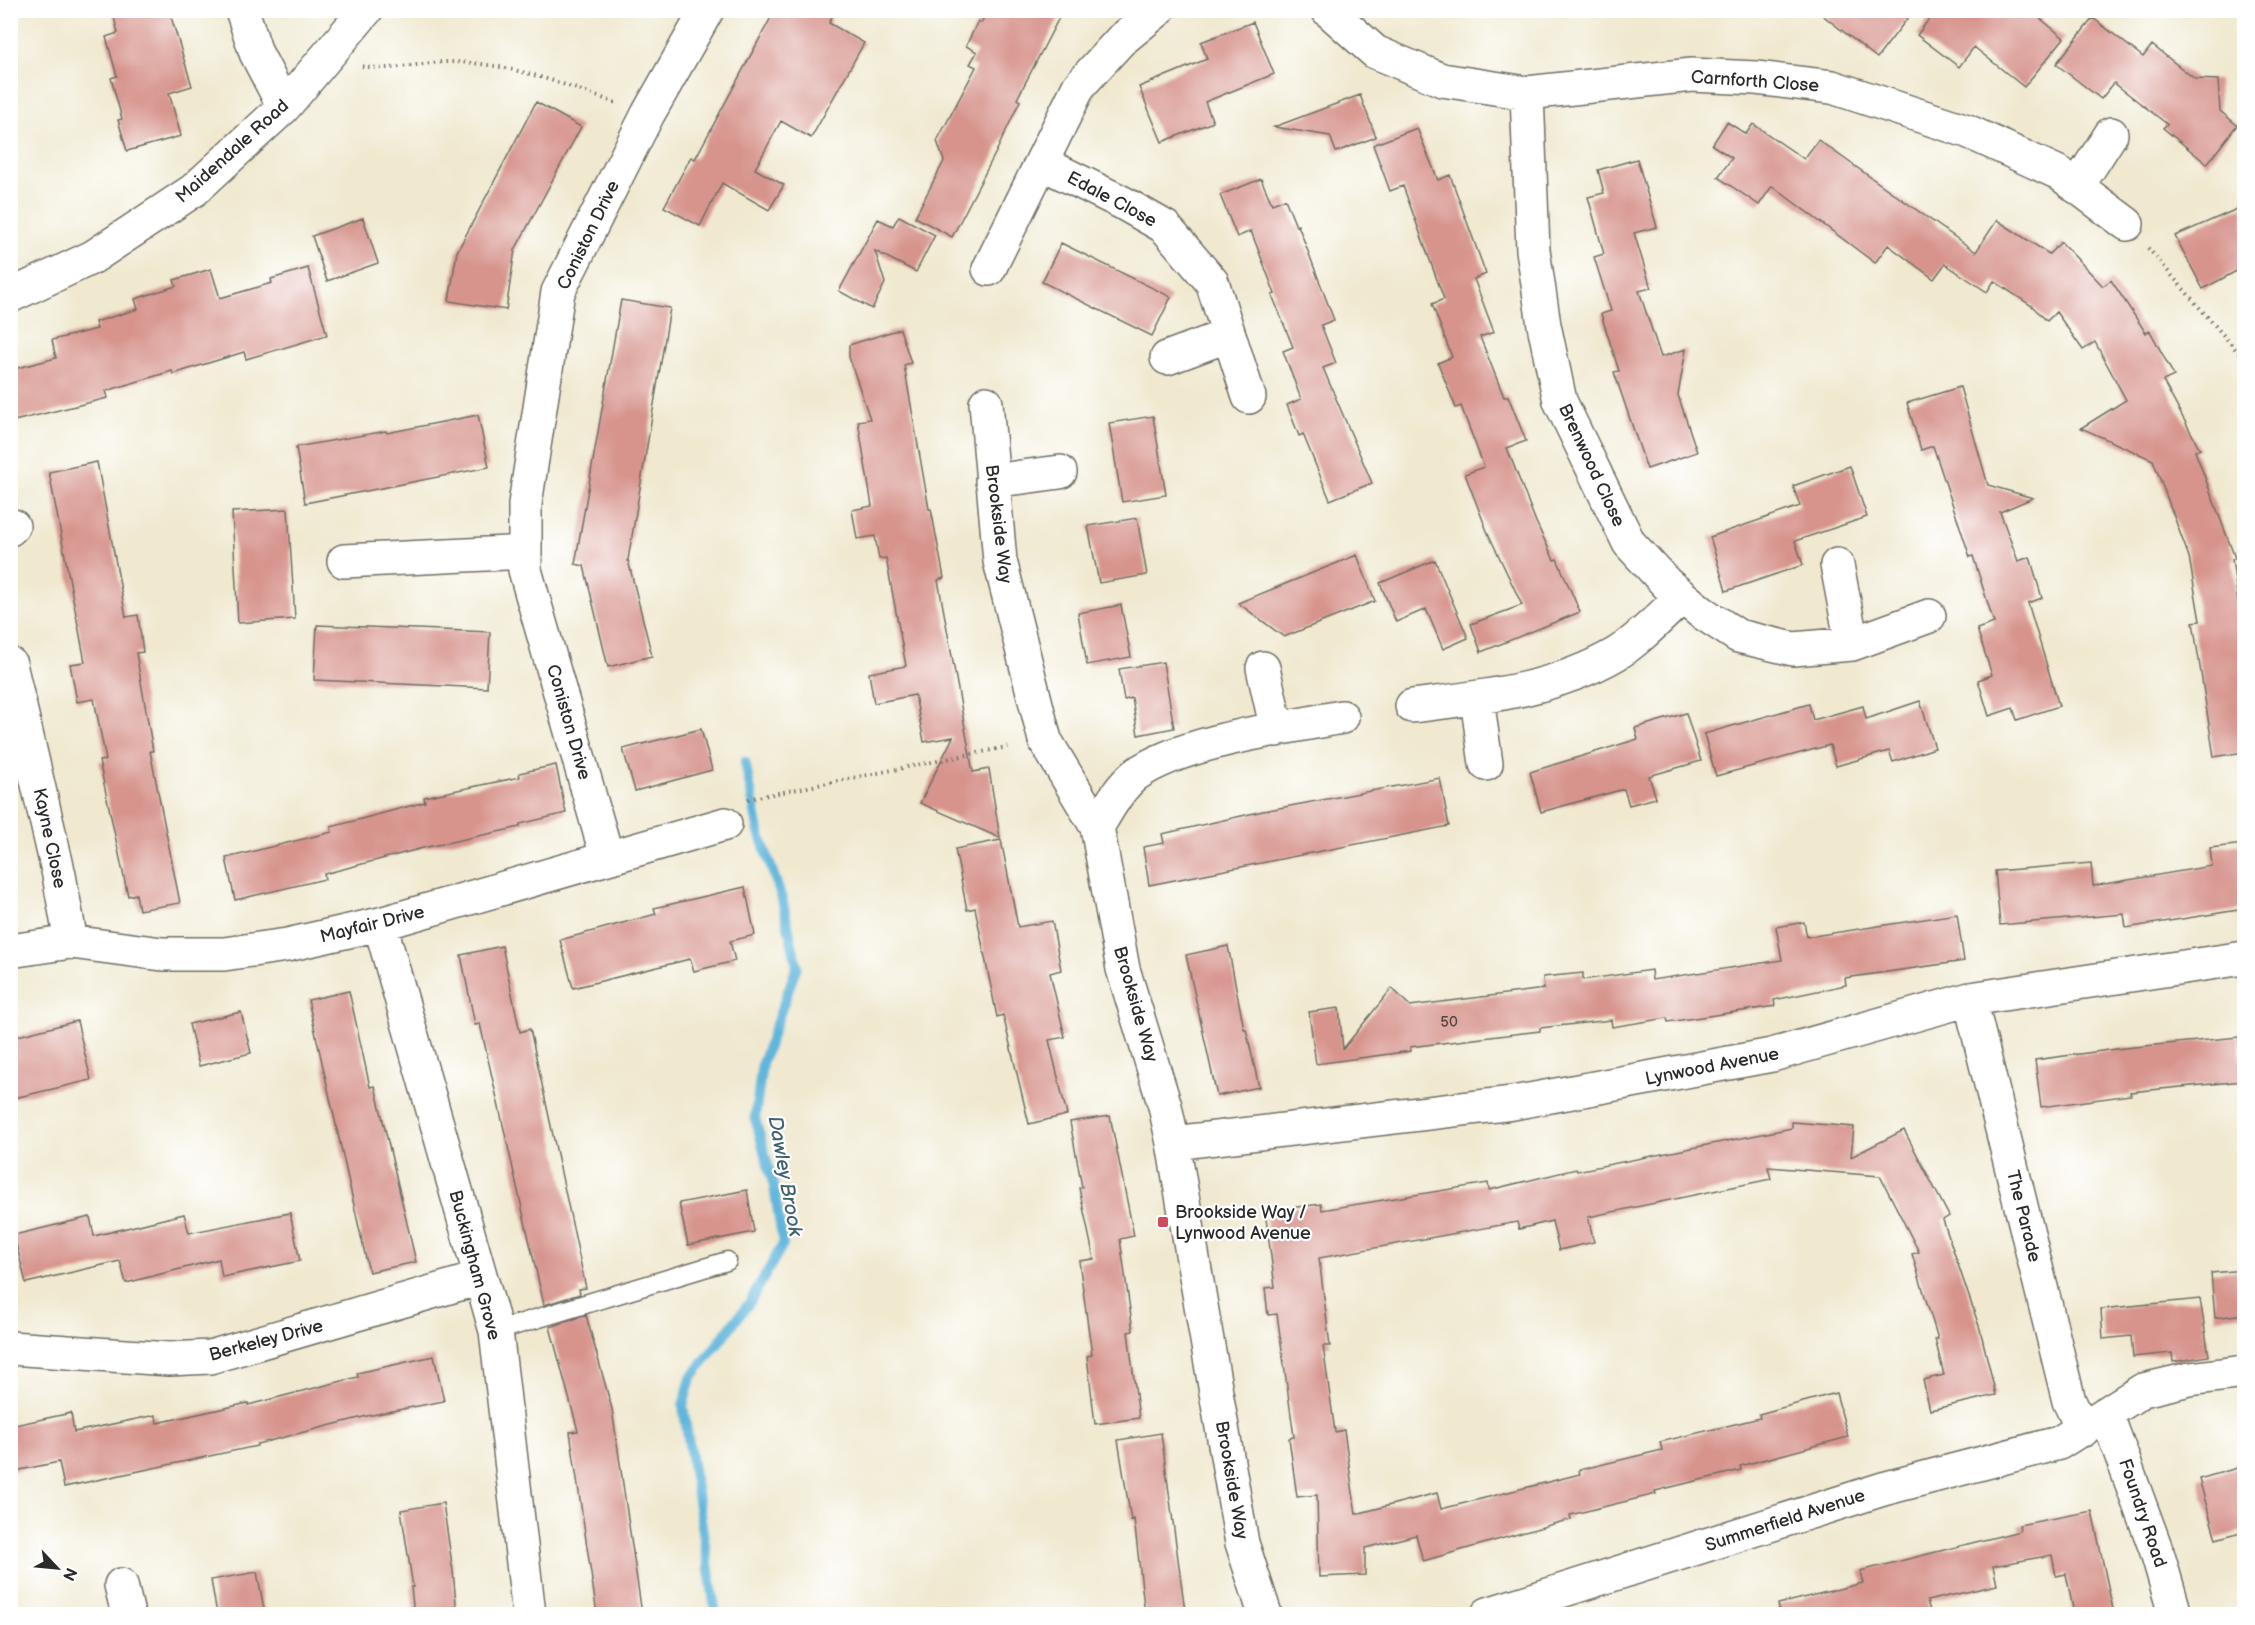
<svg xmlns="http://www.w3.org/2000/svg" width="2255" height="1625" font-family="'Balsamiq Sans',sans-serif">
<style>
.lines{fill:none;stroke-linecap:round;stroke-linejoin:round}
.stream{stroke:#5fb5db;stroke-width:10}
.building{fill:#d7948d}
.service-casing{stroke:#706e65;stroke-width:21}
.minor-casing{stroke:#706e65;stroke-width:36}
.path{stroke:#706e65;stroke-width:4;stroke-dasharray:1.5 4.5;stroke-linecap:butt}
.service{stroke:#fff;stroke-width:18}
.minor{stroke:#fff;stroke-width:33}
.poi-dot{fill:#d1495b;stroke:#fff;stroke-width:2}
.labels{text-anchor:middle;stroke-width:4.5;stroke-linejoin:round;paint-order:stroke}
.number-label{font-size:15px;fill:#564544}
.street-label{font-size:18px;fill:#2b2b2b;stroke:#fff}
.poi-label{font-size:18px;fill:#2b2b2b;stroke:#fff;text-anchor:start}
.water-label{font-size:20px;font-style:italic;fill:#406271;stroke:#fff}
</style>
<rect width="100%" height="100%" fill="#fff"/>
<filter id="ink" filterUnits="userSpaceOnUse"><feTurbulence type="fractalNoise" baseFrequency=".0167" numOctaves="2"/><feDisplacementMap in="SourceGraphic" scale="12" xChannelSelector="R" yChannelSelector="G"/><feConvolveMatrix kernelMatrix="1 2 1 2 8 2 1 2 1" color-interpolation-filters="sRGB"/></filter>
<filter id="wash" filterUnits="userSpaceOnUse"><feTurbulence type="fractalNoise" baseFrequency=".008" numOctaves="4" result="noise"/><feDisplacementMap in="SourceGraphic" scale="24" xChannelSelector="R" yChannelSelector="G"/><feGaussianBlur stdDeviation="1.35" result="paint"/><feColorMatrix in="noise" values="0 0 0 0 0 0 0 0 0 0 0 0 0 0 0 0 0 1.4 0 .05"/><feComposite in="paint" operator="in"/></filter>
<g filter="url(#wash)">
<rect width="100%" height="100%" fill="#f0e9d0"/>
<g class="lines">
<!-- stream -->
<path class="stream" d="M 716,1614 L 683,1406 L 691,1378 L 750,1302 L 783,1244 L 774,1187 L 755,1118 L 762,1063 L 797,966 L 782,899 L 759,832 L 745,762"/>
</g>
<g id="blocks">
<!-- building -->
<path class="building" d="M 112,10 L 169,10 L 192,86 L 169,93 L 181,136 L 127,151 L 118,120 L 122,119 L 111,78 L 117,76 L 106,37 L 118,33 Z
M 775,10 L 835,10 L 829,23 L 864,43 L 811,138 L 781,121 L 755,169 L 784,185 L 769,210 L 722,183 L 700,226 L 664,207 L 691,157 L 695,159 Z
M 988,10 L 1063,10 L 1017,99 L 1020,101 L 996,152 L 952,237 L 915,217 L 944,161 L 937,141 L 976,67 L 970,64 L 977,52 L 966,46 L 978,21 L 981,23 Z
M 1816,10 L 1914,10 L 1877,58 Z
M 1936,10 L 2030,10 L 2064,38 L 2024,87 L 1974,47 L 1959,67 L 1917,35 Z
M 2093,18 L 2143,57 L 2152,45 L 2195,79 L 2218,80 L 2220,111 L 2237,125 L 2207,164 L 2163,128 L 2167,124 L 2114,83 L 2101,99 L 2056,64 Z
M 1253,22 L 1274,74 L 1205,102 L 1213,122 L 1162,142 L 1139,87 L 1207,59 L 1201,42 Z
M 1360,95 L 1376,137 L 1336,152 L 1330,136 L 1274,127 Z
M 536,102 L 581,127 L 515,250 L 506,310 L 449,301 L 457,252 Z
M 1727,122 L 1746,134 L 1753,124 L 1804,159 L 1818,140 L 1976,252 L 1997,220 L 2049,254 L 2061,242 L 2103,286 L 2111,280 L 2146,333 L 2150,331 L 2174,376 L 2163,381 L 2200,449 L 2195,451 L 2235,558 L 2232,559 L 2244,643 L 2244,752 L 2214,757 L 2193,622 L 2200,621 L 2189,557 L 2153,460 L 2081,428 L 2126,400 L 2095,342 L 2083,350 L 2056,312 L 2047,321 L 2032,306 L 1994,281 L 1987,292 L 1945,264 L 1934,279 L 1888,245 L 1875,263 L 1772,186 L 1759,205 L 1718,177 L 1732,158 L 1712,145 Z
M 1417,128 L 1438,180 L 1450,175 L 1486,274 L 1474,279 L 1494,332 L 1480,337 L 1504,397 L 1508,396 L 1526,441 L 1507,448 L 1536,522 L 1554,560 L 1557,559 L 1580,612 L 1481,652 L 1471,624 L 1522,605 L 1487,531 L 1465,474 L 1484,467 L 1461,406 L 1456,408 L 1438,363 L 1452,357 L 1432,304 L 1444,299 L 1403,186 L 1390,191 L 1373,145 Z
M 1637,159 L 1657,227 L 1634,233 L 1651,288 L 1639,291 L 1661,357 L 1686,349 L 1678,395 L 1697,452 L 1647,469 L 1614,372 L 1619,371 L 1601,314 L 1611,311 L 1594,257 L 1604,254 L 1588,197 L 1604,193 L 1598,170 Z
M 1261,179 L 1272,204 L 1285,199 L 1296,226 L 1298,225 L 1334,320 L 1321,325 L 1336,363 L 1323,368 L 1372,483 L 1330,500 L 1303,434 L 1299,436 L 1287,405 L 1301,399 L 1283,351 L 1293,347 L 1272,295 L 1275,294 L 1251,231 L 1237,237 L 1220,195 Z
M 2244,206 L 2244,267 L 2203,289 L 2175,236 Z
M 899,216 L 935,235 L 916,272 L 875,251 L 885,283 L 872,309 L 839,291 L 878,219 L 893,226 Z
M 363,218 L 378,263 L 327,281 L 312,236 Z
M 1061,243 L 1171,297 L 1152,336 L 1042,282 Z
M 308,268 L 327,335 L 246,359 L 244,352 L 173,374 L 172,371 L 106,391 L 108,398 L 10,422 L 10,370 L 56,358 L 52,340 L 97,329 L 95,322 L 138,309 L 135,299 L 176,286 L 174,280 L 211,269 L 220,298 L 272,283 L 271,279 Z
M 621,300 L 670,308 L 628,560 L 652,656 L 608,667 L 584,566 L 575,564 Z
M 900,329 L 911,363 L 904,365 L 929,509 L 931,509 L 944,578 L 938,580 L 973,772 L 989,769 L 1000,838 L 920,803 L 953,737 L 924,742 L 915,695 L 874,703 L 869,673 L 906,666 L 886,558 L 879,559 L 875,536 L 857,539 L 852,510 L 872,506 L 858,421 L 870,419 L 849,357 L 849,345 Z
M 1960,387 L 1988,485 L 2033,498 L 2000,512 L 2018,561 L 2030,557 L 2042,598 L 2028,603 L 2059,706 L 2017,720 L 2013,708 L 1989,716 L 1978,680 L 1992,675 L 1977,629 L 1994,623 L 1973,556 L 1970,557 L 1933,446 L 1921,450 L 1907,403 Z
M 478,415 L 489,467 L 305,503 L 296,447 L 386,431 L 387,433 Z
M 1153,416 L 1166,495 L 1122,502 L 1109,423 Z
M 97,462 L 126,617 L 138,615 L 143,652 L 136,653 L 153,751 L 150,751 L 180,903 L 139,910 L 136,894 L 128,896 L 99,761 L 106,760 L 94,699 L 77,702 L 70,664 L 85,662 L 49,472 Z
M 1850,466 L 1867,517 L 1795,541 L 1803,565 L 1726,591 L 1710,537 L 1800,506 L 1793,486 Z
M 288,509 L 295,619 L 238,623 L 232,512 Z
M 1137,518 L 1147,575 L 1099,583 L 1088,526 Z
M 1357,555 L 1375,601 L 1284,637 L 1238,603 Z
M 1435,560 L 1468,638 L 1443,649 L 1426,609 L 1396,622 L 1380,583 Z
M 1121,605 L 1131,657 L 1087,665 L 1078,613 Z
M 317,625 L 490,632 L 487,688 L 314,680 Z
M 1163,662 L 1174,728 L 1138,735 L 1132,698 L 1124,700 L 1119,669 Z
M 1920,701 L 1935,748 L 1893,762 L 1889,751 L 1836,766 L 1830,745 L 1716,776 L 1704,734 L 1809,704 L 1813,720 L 1863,706 L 1866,719 Z
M 1686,713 L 1701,761 L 1649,776 L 1656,798 L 1629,805 L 1624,789 L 1541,812 L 1530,772 L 1638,739 L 1635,728 Z
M 701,729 L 712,770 L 635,791 L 623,749 Z
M 556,765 L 566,813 L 520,824 L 520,827 L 423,848 L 324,874 L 325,879 L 235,900 L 226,858 L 332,832 L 331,827 L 425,802 L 424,797 L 520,777 L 519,773 Z
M 1440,778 L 1449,826 L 1149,885 L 1143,847 L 1164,843 L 1162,834 L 1263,811 Z
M 1001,840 L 1018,927 L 1052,921 L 1061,970 L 1050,973 L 1065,1037 L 1049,1040 L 1067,1115 L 1029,1124 L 1003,1015 L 997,1017 L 975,908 L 967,910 L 955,849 Z
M 2244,844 L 2244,909 L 2126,928 L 2124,914 L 2000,925 L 1995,871 L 2091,863 L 2093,886 L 2212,866 L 2210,848 Z
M 745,887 L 755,935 L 730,941 L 735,961 L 694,971 L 690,959 L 573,988 L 560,940 L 656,914 L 654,908 Z
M 1957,914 L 1964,961 L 1845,978 L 1846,985 L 1774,1000 L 1775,1006 L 1668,1022 L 1667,1018 L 1612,1027 L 1611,1020 L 1540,1028 L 1540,1031 L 1410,1047 L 1411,1051 L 1316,1064 L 1309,1012 L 1339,1008 L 1343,1049 L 1392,988 L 1410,1006 L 1544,989 L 1543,977 L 1583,973 L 1583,980 L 1651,970 L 1652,980 L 1782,960 L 1776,927 L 1804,922 L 1807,937 Z
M 502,946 L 520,1032 L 530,1029 L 586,1288 L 579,1289 L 580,1294 L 544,1305 L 480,1024 L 475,1025 L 461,955 Z
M 1228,946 L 1244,1029 L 1246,1029 L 1259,1087 L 1217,1096 L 1186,955 Z
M 349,991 L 370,1087 L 375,1086 L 416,1262 L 369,1272 L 308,1000 Z
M 241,1012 L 251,1053 L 199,1066 L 189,1024 Z
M 77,1021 L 91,1080 L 10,1099 L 10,1038 Z
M 2239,1037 L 2243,1081 L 2130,1092 L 2131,1095 L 2041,1107 L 2035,1060 L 2124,1048 Z
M 1110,1116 L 1134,1236 L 1120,1239 L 1133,1331 L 1128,1332 L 1139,1418 L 1095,1424 L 1087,1356 L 1092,1355 L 1079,1261 L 1094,1259 L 1079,1188 L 1082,1187 L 1070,1122 Z
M 1792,1122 L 1854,1127 L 1851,1157 L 1904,1130 L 1949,1216 L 1943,1220 L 1980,1329 L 1996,1395 L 1930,1410 L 1923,1380 L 1944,1375 L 1935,1339 L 1938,1339 L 1912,1254 L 1919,1252 L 1880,1176 L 1768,1167 L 1771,1179 L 1588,1217 L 1594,1242 L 1559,1250 L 1552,1221 L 1519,1229 L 1517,1222 L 1319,1258 L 1330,1346 L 1323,1346 L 1335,1432 L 1344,1430 L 1356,1514 L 1437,1493 L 1441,1509 L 1580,1474 L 1579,1470 L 1662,1450 L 1660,1442 L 1760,1418 L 1759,1414 L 1836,1393 L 1848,1437 L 1740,1466 L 1741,1470 L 1655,1491 L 1656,1494 L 1570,1515 L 1571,1519 L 1423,1561 L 1416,1535 L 1365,1548 L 1365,1575 L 1319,1577 L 1317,1495 L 1297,1497 L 1289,1438 L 1294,1437 L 1277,1314 L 1268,1315 L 1265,1288 L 1275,1287 L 1265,1211 L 1321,1204 L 1322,1210 L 1488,1183 L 1489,1190 L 1576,1169 L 1577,1171 L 1792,1128 Z
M 747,1190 L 754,1232 L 688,1245 L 679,1203 Z
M 290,1213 L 300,1261 L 222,1277 L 219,1259 L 126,1283 L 120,1261 L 26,1283 L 14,1235 L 90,1217 L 94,1236 L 184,1214 L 189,1233 Z
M 2244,1270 L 2244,1314 L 2215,1318 L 2211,1273 Z
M 2200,1299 L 2209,1356 L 2173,1362 L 2172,1353 L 2133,1357 L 2131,1336 L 2103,1339 L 2101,1309 Z
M 586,1315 L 612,1409 L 642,1614 L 597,1614 L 570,1432 L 578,1431 L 550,1327 Z
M 434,1356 L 444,1401 L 367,1416 L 257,1444 L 257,1446 L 64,1487 L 59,1462 L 10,1472 L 10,1426 L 71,1413 L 74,1432 L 156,1415 L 157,1423 L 248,1403 L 248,1405 L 358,1377 L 357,1373 Z
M 1161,1433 L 1185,1611 L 1145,1614 L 1134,1519 L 1131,1520 L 1118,1440 Z
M 2244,1466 L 2244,1531 L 2216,1539 L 2199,1479 Z
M 443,1503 L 453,1571 L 457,1614 L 414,1614 L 411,1587 L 413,1587 L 401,1510 Z
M 2092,1511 L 2114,1614 L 2074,1614 L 2066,1574 L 2056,1576 L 2052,1555 L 1993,1566 L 1997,1585 L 1927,1601 L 1931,1614 L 1780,1614 L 1778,1604 L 1863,1583 L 1860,1571 L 2020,1531 L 2019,1525 Z
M 257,1572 L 265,1614 L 217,1614 L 211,1580 Z"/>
</g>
</g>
<g filter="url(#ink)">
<use href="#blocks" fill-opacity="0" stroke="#706e65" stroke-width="1.5"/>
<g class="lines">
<defs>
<path id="service" d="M 496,1331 L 727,1261"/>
<path id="minor" d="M 242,10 L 256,53 L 284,107
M 1328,10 L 1375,52 L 1442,80 L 1527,93 L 1692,75 L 1756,78 L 1832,87 L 1967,131 L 2059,173 L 2127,224
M 1527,93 L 1533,250 L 1544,325 L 1560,401 L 1629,543 L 1667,584 L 1701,612 L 1738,636 L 1793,649 L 1852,644 L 1929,616
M 1042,163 L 1123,203 L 1165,227 L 1212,282 L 1249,397
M 2077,187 L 2111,134
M 989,269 L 1079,86 L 1120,41 L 1158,10
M 10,296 L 93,257 L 194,190 L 284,107 L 366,10
M 1167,358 L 1229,335
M 986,403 L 1000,561 L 1045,740 L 1097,827 L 1123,969 L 1165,1106 L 1173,1143 L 1242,1543 L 1265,1614
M 992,481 L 1060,472
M 10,529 L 13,526
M 344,561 L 525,552
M 1837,565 L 1852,644
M 10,664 L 59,875 L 71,942
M 1263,668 L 1277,730
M 1477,698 L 1486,764
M 1412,706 C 1483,697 1552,691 1616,654 C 1638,641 1663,614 1682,597
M 1097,827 C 1108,809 1119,788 1135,775 C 1182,741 1285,728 1342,717
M 607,857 L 525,570 L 525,504 L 558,292 L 648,114 L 707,10
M 380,924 L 496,1331 L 529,1614
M 10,951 L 71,942 L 162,954 L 224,954 L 287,945 L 380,924 L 725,824
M 1970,999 L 2069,1401 L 2083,1430
M 1173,1143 L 1513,1103 L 1772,1055 L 1970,999 L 2244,958
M 10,1348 L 169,1359 L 210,1357 L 480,1278
M 2106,1413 L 2157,1552 L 2175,1614
M 121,1585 L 128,1614
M 1488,1614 L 1883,1489 L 2059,1443 L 2143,1390 L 2190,1379 L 2244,1372"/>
</defs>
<!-- service casing -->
<use href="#service" class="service-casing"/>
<!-- minor casing -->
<use href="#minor" class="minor-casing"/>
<!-- path -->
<path class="path" d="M 362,66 C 390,72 418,63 445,62 C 505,61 560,83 616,103
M 2148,248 L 2244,359
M 748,799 L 1012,746"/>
<!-- service -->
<use href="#service" class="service"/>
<!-- minor -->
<use href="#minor" class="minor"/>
</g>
</g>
<!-- markers -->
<rect class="poi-dot" x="1157" y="1216" width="12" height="12" rx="3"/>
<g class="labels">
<!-- number labels -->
<g class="number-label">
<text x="1449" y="1027">50</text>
</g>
<!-- street labels -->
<g class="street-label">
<text transform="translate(1755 81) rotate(4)" y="6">Carnforth Close</text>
<text transform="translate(232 151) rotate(-42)" y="6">Maidendale Road</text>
<text transform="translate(1112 199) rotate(28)" y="6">Edale Close</text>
<text transform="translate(588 235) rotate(-64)" y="6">Coniston Drive</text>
<text transform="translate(1592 465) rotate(65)" y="6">Brenwood Close</text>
<text transform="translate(999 524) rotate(83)" y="6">Brookside Way</text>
<text transform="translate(569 722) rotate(74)" y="6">Coniston Drive</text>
<text transform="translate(50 838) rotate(78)" y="6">Kayne Close</text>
<text transform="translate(372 924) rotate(-14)" y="6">Mayfair Drive</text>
<text transform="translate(1136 1004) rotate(74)" y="6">Brookside Way</text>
<text transform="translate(1712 1066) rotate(-11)" y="6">Lynwood Avenue</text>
<text transform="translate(2024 1216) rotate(76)" y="6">The Parade</text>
<text transform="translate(475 1265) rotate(75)" y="6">Buckingham Grove</text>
<text transform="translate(266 1340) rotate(-15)" y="6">Berkeley Drive</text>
<text transform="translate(1232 1480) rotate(80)" y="6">Brookside Way</text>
<text transform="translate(2143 1513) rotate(71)" y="6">Foundry Road</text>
<text transform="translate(1785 1520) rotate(-18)" y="6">Summerfield Avenue</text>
</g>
<!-- poi labels -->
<g class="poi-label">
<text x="1175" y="1218">Brookside Way /<tspan x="1175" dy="21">Lynwood Avenue</tspan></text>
</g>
<!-- water labels -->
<g class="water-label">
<text transform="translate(786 1176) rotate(80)" y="7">Dawley Brook</text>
</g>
</g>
<!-- margin -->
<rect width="2255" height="1625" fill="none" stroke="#fff" stroke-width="36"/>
<!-- north arrow -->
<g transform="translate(57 1568) rotate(116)" stroke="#ffffff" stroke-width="4.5" paint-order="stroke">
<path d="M0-4.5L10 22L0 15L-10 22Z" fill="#2b2b2b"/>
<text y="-9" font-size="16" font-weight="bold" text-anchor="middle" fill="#2b2b2b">N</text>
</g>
</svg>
